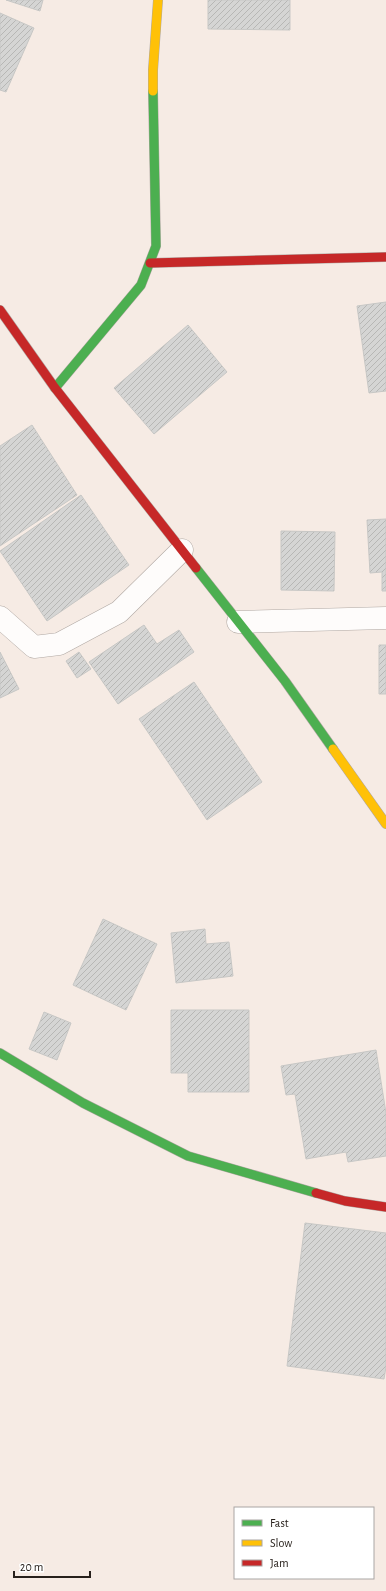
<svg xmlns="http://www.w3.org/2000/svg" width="386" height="1591" font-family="'Alegreya Sans',sans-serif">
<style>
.building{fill:url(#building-hatch);stroke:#c7c7c5}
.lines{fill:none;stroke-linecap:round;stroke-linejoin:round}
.street-casing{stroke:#b0a8a3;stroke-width:23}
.fast-casing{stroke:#b0a8a3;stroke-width:10}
.slow-casing{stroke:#b0a8a3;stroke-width:10}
.jam-casing{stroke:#b0a8a3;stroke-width:10}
.street{stroke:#fefcfb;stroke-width:22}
.fast{stroke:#4caf50;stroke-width:9}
.slow{stroke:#ffc107;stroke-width:9}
.jam{stroke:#c62828;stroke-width:9}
</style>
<defs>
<pattern id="building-hatch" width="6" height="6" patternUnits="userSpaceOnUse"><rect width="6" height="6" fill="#d5d5d4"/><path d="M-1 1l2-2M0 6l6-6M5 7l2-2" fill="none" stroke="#b7b7b5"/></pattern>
</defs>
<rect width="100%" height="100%" fill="#f6ebe4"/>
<!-- building -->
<path class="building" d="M 6,0 L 43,0 L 40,11 Z
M 208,0 L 290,0 L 290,30 L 208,29 Z
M 0,13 L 34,28 L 6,92 L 0,90 Z
M 386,302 L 386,391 L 369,393 L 357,306 Z
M 188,325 L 227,372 L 154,434 L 114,388 Z
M 32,425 L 77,495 L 0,546 L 0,446 Z
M 81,495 L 129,565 L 47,621 L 0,551 Z
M 386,519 L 386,591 L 382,591 L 382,572 L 370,573 L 367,520 Z
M 281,531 L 335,532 L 334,591 L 281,590 Z
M 144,625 L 157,644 L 179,630 L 194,652 L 118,704 L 89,662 Z
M 379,645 L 386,645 L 386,694 L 379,694 Z
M 0,652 L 19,689 L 0,698 Z
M 79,652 L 91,669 L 77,678 L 66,661 Z
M 194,682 L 262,782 L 207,820 L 139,719 Z
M 103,919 L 157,944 L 126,1010 L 73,985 Z
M 205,929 L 206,944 L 229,942 L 233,976 L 176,983 L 171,933 Z
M 171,1010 L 249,1010 L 249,1092 L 188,1092 L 188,1073 L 171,1073 Z
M 44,1012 L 71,1023 L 57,1060 L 29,1049 Z
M 376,1050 L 386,1113 L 386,1156 L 348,1162 L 346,1152 L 306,1159 L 295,1094 L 286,1095 L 281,1066 Z
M 305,1223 L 386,1233 L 386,1367 L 384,1379 L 287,1366 Z"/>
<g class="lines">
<defs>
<path id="street" d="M 0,617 L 34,647 L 59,644 L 119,612 L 182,550
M 238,622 L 386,618"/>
<path id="fast" d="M 55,388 L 141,285 L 156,246 L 153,91
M 196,568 L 285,681 L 333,749
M 0,1053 L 83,1103 L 188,1156 L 316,1193"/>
<path id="slow" d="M 153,91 L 153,70 L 158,0
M 333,749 L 386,824"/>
<path id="jam" d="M 150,263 L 386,257
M 0,310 L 55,388 L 196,568
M 316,1193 L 345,1201 L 386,1207"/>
</defs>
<!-- street casing -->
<use href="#street" class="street-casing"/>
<!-- fast casing -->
<use href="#fast" class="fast-casing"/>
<!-- slow casing -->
<use href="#slow" class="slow-casing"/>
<!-- jam casing -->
<use href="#jam" class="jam-casing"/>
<!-- street -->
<use href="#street" class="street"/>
<!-- fast -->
<use href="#fast" class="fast"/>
<!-- slow -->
<use href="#slow" class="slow"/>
<!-- jam -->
<use href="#jam" class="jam"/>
</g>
<!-- legend -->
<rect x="234" y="1507" width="140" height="72" fill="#ffffff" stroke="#a9a6a4"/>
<rect x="242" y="1520" width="20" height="6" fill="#4caf50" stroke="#a9a6a4"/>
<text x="270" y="1527" font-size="12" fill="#27201b">Fast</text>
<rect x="242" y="1540" width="20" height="6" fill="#ffc107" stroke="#a9a6a4"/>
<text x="270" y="1547" font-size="12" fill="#27201b">Slow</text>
<rect x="242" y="1560" width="20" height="6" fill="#c62828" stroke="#a9a6a4"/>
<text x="270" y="1567" font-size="12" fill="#27201b">Jam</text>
<!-- scale -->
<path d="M14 1571v6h76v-6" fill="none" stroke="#27201b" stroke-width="2"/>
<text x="20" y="1571" font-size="12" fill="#27201b" stroke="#ffffff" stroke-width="3" paint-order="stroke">20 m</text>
</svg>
